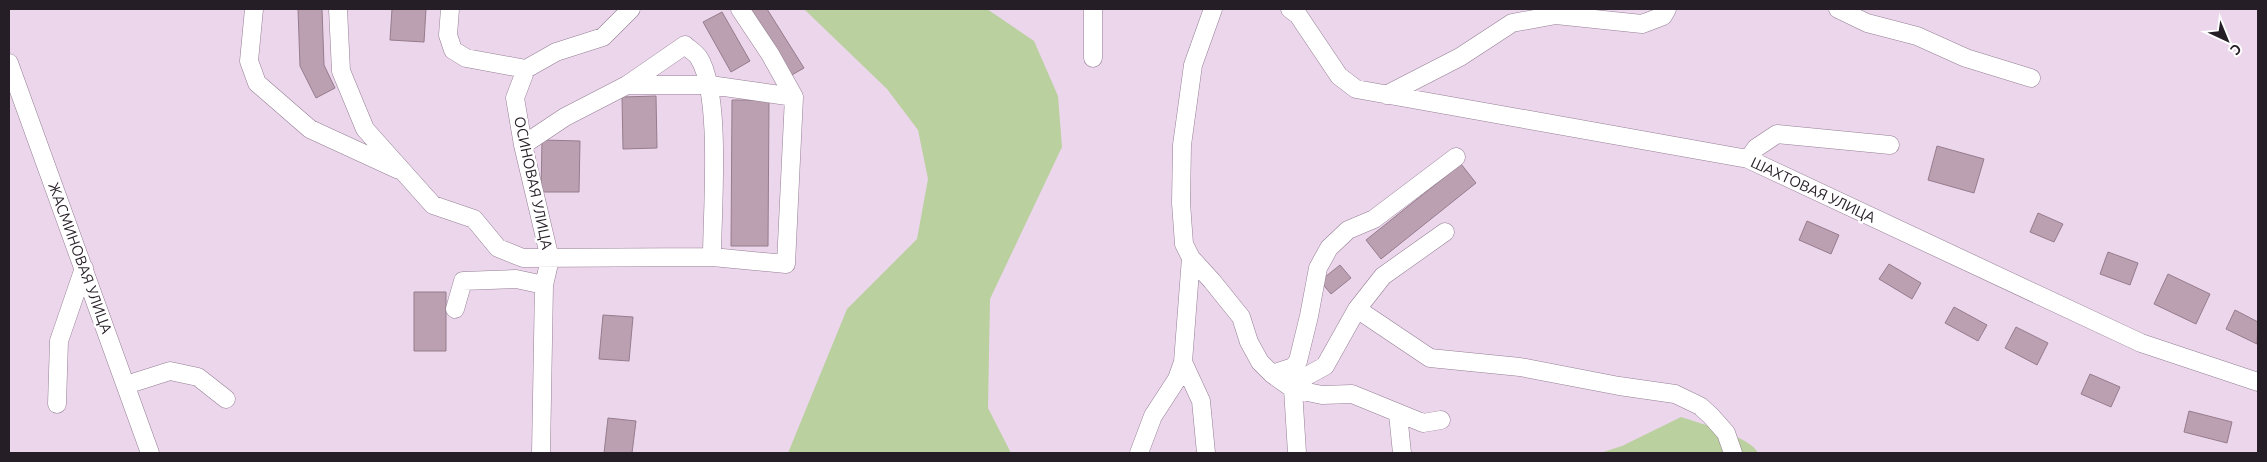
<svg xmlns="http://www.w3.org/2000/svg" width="2267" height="462" font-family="Ubuntu,sans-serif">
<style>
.green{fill:#bad09f}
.building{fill:#baa0b0;stroke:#967c8c}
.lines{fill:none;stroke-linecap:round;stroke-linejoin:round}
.minor-casing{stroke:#947f94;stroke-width:19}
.minor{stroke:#fff;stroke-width:18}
.labels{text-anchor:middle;stroke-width:5;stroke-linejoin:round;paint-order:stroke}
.street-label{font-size:15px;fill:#261e26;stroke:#fff}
</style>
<rect width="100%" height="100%" fill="#ecd6ec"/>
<!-- green -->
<path class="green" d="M 804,9 L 987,9 L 1034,41 L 1058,96 L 1062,147 L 990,299 L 988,408 L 1011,453 L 788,453 L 847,309 L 917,239 L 928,179 L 918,130 L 887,89 Z
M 1681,417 C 1699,423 1751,437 1758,453 L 1600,453 L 1622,446 Z"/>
<!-- building -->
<path class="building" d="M 298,9 L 322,9 L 324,65 L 335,88 L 316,98 L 300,66 Z
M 392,9 L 426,9 L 424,42 L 390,40 Z
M 749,9 L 767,9 L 804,68 L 790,76 Z
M 722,12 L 750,61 L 731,72 L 703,22 Z
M 656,96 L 657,148 L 623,149 L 622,97 Z
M 732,100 L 769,100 L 768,246 L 731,246 Z
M 542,140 L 580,141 L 579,192 L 541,192 Z
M 1937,146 L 1984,159 L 1974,193 L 1928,180 Z
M 1461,164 L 1476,183 L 1381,259 L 1366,240 Z
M 2038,213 L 2063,224 L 2054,242 L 2030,232 Z
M 1807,221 L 1839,235 L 1831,254 L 1799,240 Z
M 2108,252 L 2138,263 L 2130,285 L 2100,274 Z
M 1889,264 L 1921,283 L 1912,299 L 1879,279 Z
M 1340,265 L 1351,278 L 1331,294 L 1320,281 Z
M 2168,274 L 2210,294 L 2196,324 L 2154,304 Z
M 414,292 L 446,292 L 446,351 L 414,351 Z
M 1954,307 L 1987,325 L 1978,341 L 1945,323 Z
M 2235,310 L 2258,322 L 2257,344 L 2226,329 Z
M 603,315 L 633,317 L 629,361 L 599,359 Z
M 2016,327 L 2048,343 L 2037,365 L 2005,348 Z
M 2090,374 L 2120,387 L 2111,407 L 2081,394 Z
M 2189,411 L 2232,422 L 2227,443 L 2184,432 Z
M 608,418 L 636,421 L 632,453 L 604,453 Z"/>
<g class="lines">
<defs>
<path id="minor" d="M 254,9 L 249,61 L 257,83 L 310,129 L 397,169
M 338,9 L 341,71 L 365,129 L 433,205 L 474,219 L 498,248 L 523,258 L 712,257 L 786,264 L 794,97 L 770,54 L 740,9
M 450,9 L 448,35 L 453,50 L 466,58 L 526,69
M 1213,9 L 1193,65 L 1182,145 L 1181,203 L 1184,244 L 1191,258 L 1212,281 L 1241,317 L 1249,342 L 1260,362 L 1272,374 L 1293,389 L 1322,395 L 1352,394 L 1423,423 L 1441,420
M 1290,9 L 1298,15 L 1339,76 L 1356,89 L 1748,159 L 2141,343 L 2258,382
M 1838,9 L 1867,23 L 1917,36 L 1966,58 L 2031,78
M 1093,58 L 1093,9
M 9,63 L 150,453
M 627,85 L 710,85 L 794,97
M 1386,95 L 1460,57 L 1512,23 L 1556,15 L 1642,24 L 1663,16 L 1667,9
M 523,145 L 565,117 L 627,85 L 685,45 C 689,49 696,53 699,58 C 722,95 712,211 712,257
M 1748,159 L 1756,148 L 1777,134 L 1890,145
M 455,309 L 463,281 L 516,279 L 544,285
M 1357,309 L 1430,358 L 1520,367 L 1619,386 L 1675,394 L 1700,406 L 1711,416 L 1726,433 L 1733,453
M 1183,362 L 1201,401 L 1206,453
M 1272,374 L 1293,367 L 1298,361 L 1309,316 L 1318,268 L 1329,248 L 1348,230 L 1374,219 L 1456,157
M 1275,374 L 1303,378 L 1325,366 L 1357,309 L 1383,276 L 1445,232
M 126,385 L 170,371 L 198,377 L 226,399
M 1293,389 L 1297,453
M 57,404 L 59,341 L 84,268
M 1398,414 L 1402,453
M 541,453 L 544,285 L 550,259 L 523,145 L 515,98 L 526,69 L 556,52 L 603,37 L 631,9
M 1139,453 L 1153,416 L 1177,379 L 1183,362 L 1191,258"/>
</defs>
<!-- minor casing -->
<use href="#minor" class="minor-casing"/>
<!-- minor -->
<use href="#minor" class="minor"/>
</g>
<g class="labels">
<!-- street labels -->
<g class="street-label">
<text transform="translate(533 183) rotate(78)" y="5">ОСИНОВАЯ УЛИЦА</text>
<text transform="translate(1813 190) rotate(25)" y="5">ШАХТОВАЯ УЛИЦА</text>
<text transform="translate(80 258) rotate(70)" y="5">ЖАСМИНОВАЯ УЛИЦА</text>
</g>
</g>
<!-- border -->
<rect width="2267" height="462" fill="none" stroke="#261e26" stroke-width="20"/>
<!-- north arrow -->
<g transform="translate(2227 40) rotate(136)" stroke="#ffffff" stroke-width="4" paint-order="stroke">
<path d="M0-4L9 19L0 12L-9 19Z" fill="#261e26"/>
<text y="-8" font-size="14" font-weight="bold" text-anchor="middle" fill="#261e26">С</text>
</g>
</svg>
